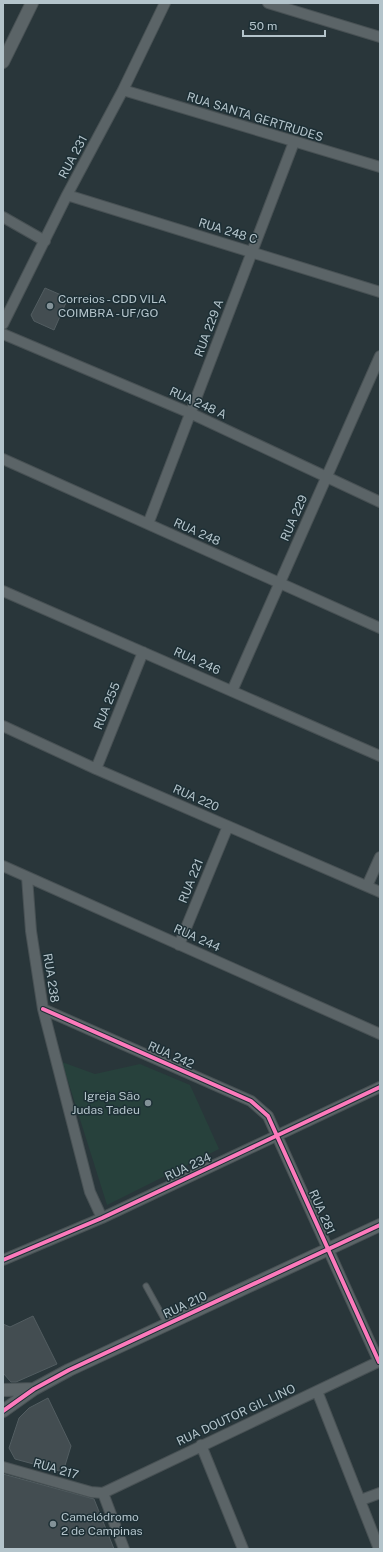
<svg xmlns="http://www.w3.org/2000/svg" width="383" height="1552" font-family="'Public Sans',sans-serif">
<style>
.green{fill:#27413c}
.building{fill:#434d51;stroke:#525d61}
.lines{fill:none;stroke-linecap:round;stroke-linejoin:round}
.service-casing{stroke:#485154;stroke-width:7}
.minor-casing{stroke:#485154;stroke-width:12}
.tertiary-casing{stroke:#485154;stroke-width:14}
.service{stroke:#5b6467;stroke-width:5}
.minor{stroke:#5b6467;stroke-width:10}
.tertiary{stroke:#5b6467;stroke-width:12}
.cycleway-casing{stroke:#1d2f35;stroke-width:6}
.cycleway{stroke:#fd7abc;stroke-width:4}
.poi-dot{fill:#839298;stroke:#1d2f35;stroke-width:1.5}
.labels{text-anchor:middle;stroke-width:3;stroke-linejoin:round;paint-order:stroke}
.street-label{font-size:12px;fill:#b4c4cb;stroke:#1d2f35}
.poi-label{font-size:12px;fill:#b4c4cb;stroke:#1d2f35;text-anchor:start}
</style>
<rect width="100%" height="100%" fill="#29363a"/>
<!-- green -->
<path class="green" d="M 62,1062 L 95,1074 L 140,1064 L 190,1085 L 219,1149 L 107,1205 Z"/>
<!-- building -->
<path class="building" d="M 45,288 L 68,298 L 54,330 L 34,321 L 31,315 Z
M 33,1316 L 57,1364 L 16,1382 L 11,1382 L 3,1373 L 3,1324 L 10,1327 Z
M 48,1398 L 71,1446 L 63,1472 L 15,1459 L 9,1448 L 19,1418 L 29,1408 Z
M 3,1474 L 94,1499 L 114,1549 L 3,1549 Z"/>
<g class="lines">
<defs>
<path id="service" d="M 146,1286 L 167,1324"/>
<path id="minor" d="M 268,3 L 380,37
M 123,90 L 380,167
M 67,195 L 380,292
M 3,217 L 45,241
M 3,324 L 67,195 L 123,90 L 165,3
M 3,334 L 190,413 L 380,502
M 3,459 L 380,628
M 148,524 L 294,142
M 3,591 L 380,756
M 232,691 L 380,356
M 3,726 L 96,769 L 380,892
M 96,769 L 143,652
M 3,866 L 380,1034
M 27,877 L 31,931 L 43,1009 L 90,1192 L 102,1218
M 367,886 L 380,857
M 179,945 L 228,826
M 43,1009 L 251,1101 L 268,1116 L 379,1362
M 3,1260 L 102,1218 L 380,1087
M 317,1391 L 379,1549
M 201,1445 L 243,1549
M 3,1467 L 91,1492 L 103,1493
M 103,1493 L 380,1361
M 103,1493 L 124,1549
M 361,1500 L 380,1493"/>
<path id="tertiary" d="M 3,62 L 32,3
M 3,1390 L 34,1389
M 3,1411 L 34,1389 L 69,1370 L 380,1225"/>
</defs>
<!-- service casing -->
<use href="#service" class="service-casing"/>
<!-- minor casing -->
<use href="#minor" class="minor-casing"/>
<!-- tertiary casing -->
<use href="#tertiary" class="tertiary-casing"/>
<!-- service -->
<use href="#service" class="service"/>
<!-- minor -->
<use href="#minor" class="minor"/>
<!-- tertiary -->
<use href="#tertiary" class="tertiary"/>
<defs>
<path id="cycleway" d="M 43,1009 L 251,1101 L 268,1116 L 379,1362
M 3,1260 L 102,1218 L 380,1087
M 3,1411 L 34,1389 L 69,1370 L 380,1225"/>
</defs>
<!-- cycleway casing -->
<use href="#cycleway" class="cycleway-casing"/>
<!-- cycleway -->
<use href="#cycleway" class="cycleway"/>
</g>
<!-- markers -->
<g class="poi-dot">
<circle cx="50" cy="306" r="4"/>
<circle cx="148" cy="1103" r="4"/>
<circle cx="53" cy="1524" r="4"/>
</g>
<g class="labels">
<!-- street labels -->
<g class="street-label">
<text transform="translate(255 117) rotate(17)" y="4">RUA SANTA GERTRUDES</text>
<text transform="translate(73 157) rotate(-62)" y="4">RUA 231</text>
<text transform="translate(228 231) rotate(17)" y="4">RUA 248 C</text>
<text transform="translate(209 328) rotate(-69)" y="4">RUA 229 A</text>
<text transform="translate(198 403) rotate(24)" y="4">RUA 248 A</text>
<text transform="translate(294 518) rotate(-66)" y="4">RUA 229</text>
<text transform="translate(197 532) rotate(24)" y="4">RUA 248</text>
<text transform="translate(197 661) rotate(24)" y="4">RUA 246</text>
<text transform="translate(107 706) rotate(-68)" y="4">RUA 255</text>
<text transform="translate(196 798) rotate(24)" y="4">RUA 220</text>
<text transform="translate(191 881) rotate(-68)" y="4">RUA 221</text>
<text transform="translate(197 938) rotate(24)" y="4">RUA 244</text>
<text transform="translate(51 978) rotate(81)" y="4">RUA 238</text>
<text transform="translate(171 1055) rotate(24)" y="4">RUA 242</text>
<text transform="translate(188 1167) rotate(-25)" y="4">RUA 234</text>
<text transform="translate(322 1212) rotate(66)" y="4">RUA 281</text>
<text transform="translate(185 1305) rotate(-25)" y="4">RUA 210</text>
<text transform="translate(236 1415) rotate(-25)" y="4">RUA DOUTOR GIL LINO</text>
<text transform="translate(56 1469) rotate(16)" y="4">RUA 217</text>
</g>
<!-- poi labels -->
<g class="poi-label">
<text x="58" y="303">Correios - CDD VILA<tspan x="58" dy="14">COIMBRA - UF/GO</tspan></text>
<text x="140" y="1100" text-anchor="end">Igreja São<tspan x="140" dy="14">Judas Tadeu</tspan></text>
<text x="61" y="1521">Camelódromo<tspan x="61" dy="14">2 de Campinas</tspan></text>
</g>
</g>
<!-- border -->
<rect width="383" height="1552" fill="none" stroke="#b4c4cb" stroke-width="8"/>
<!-- scale -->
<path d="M243 30v6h82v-6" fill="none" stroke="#b4c4cb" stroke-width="2"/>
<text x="249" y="30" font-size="12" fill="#b4c4cb" stroke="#1d2f35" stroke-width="3" paint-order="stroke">50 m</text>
</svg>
